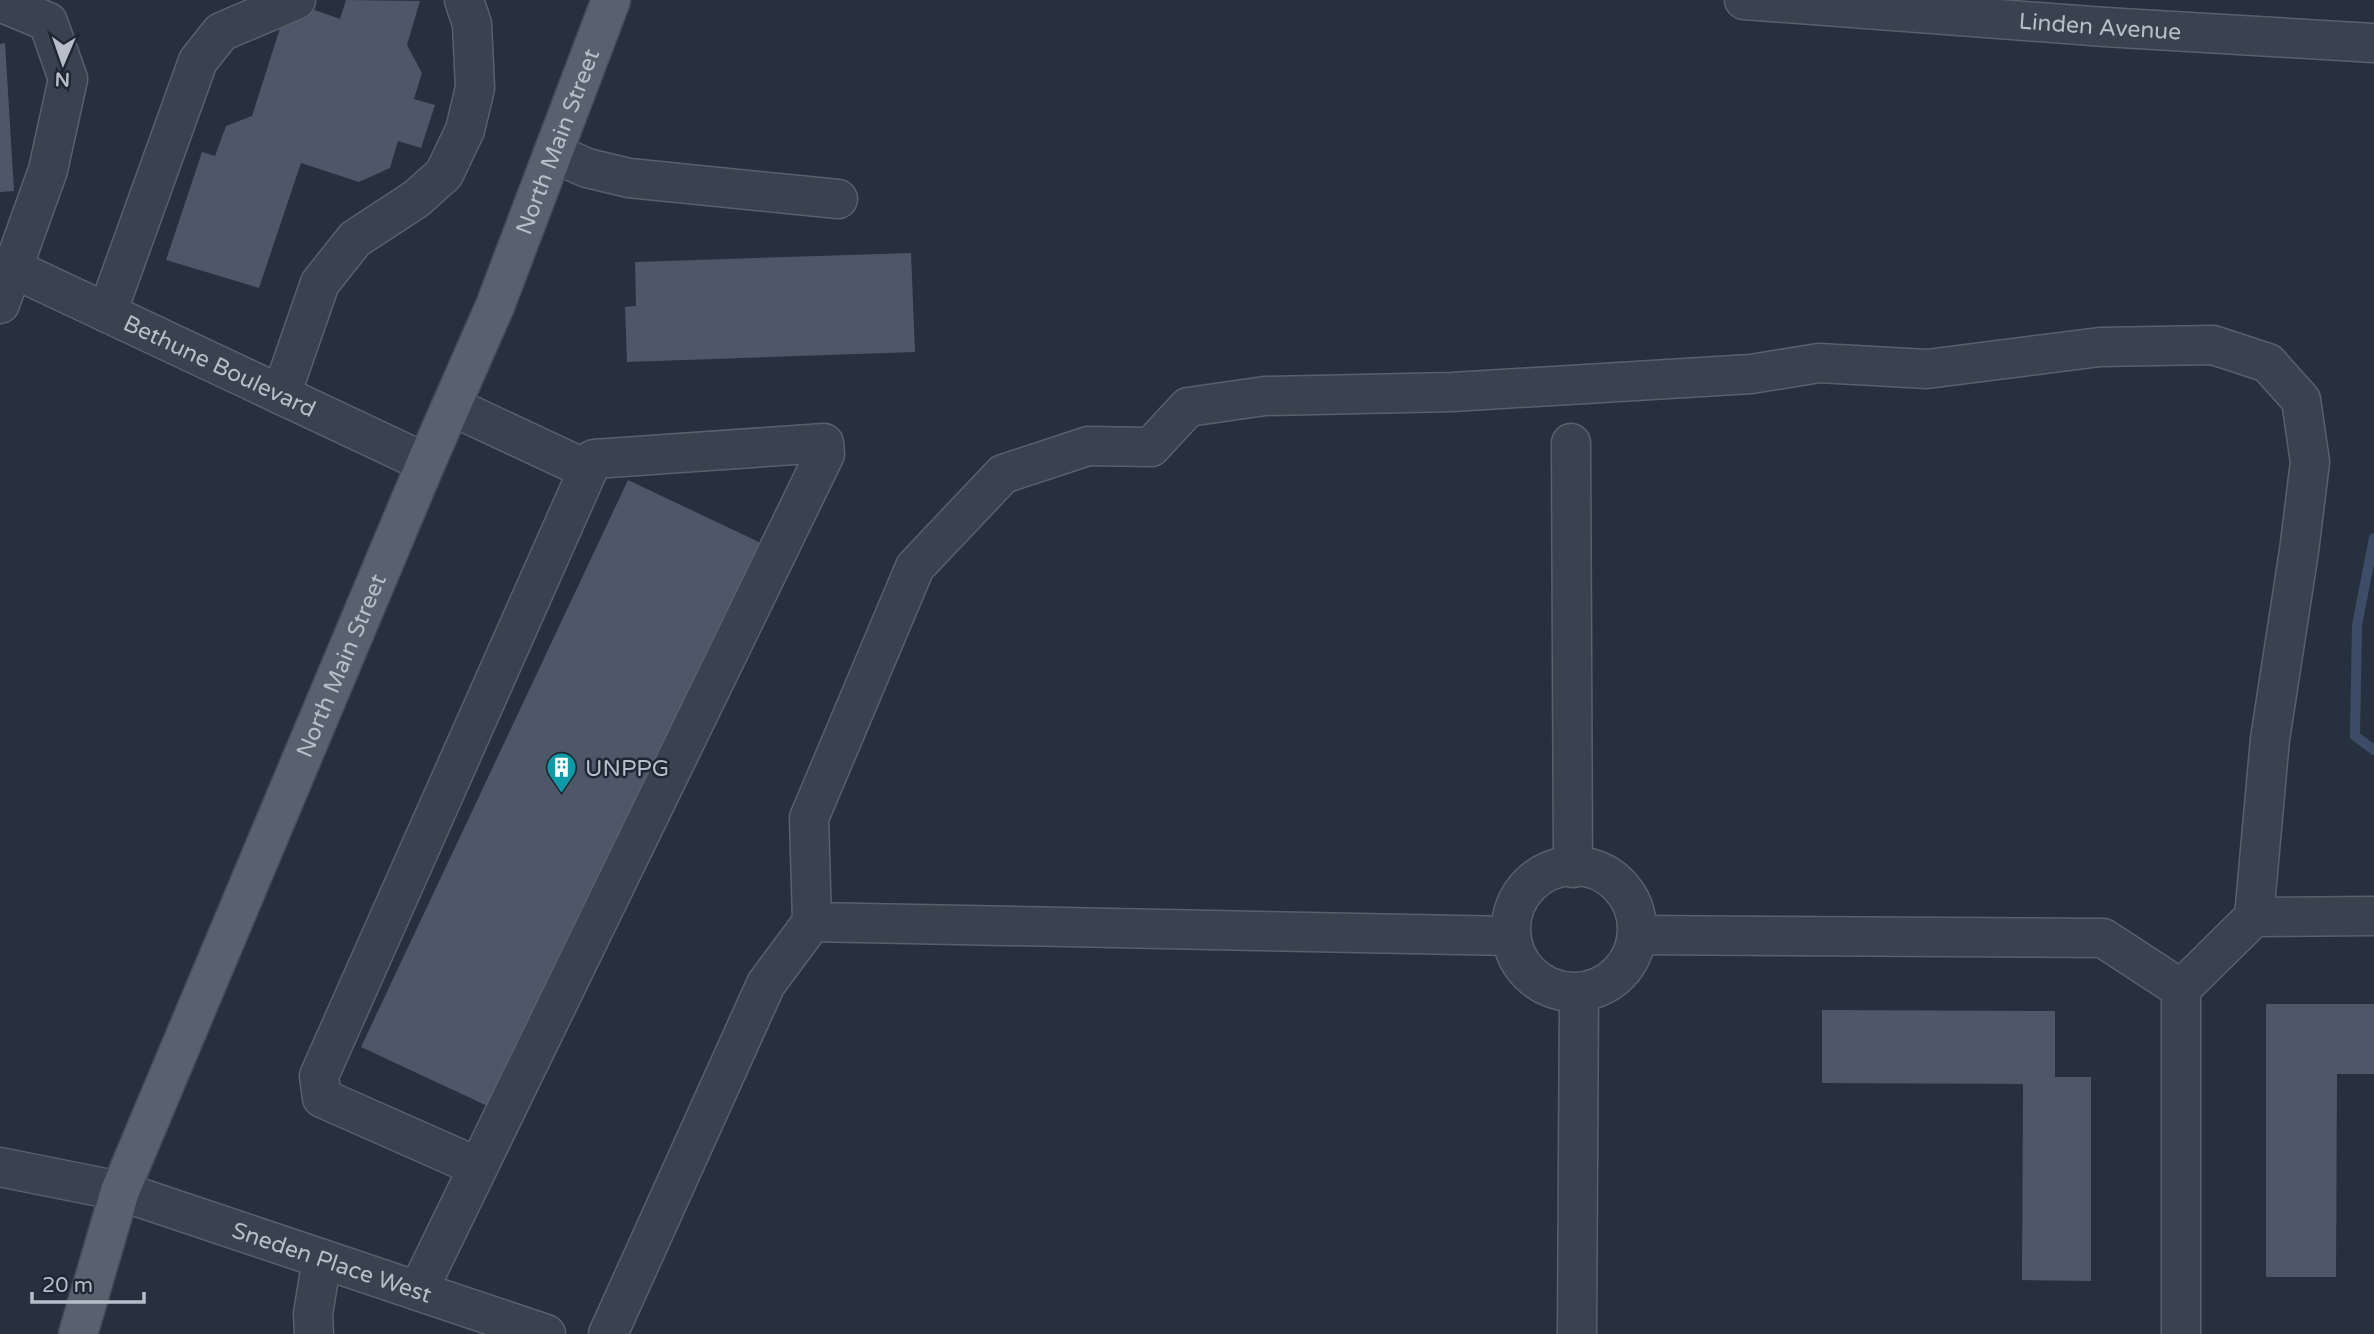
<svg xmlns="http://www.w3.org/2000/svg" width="2374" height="1334" font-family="'Varela Round',sans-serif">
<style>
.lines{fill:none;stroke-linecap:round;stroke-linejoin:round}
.stream{stroke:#3e4d67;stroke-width:10}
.building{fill:#4d5768}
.minor-casing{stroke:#59606c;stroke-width:41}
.major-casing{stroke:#444b58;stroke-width:41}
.minor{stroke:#3b424f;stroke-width:38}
.major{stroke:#59616f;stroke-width:38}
.labels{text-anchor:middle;stroke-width:5;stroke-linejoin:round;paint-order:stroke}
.street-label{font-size:23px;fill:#b7bdc9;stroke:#202734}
.poi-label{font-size:23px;fill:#b7bdc9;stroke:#202734;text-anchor:start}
</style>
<rect width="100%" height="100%" fill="#27303f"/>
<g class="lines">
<!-- stream -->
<path class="stream" d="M 2374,538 L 2357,625 L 2355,736 L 2374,750"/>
</g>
<!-- building -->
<path class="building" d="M 346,0 L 420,1 L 407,45 L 422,73 L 414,99 L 435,105 L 421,148 L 398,141 L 390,168 L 359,182 L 301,163 L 259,288 L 166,260 L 202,152 L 215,156 L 226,126 L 252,116 L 281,25 L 315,10 L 340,19 Z
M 5,43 L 14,191 L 0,192 L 0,44 Z
M 911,253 L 915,352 L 627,362 L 625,307 L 636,306 L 635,262 Z
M 628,480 L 763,544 L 496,1110 L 361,1047 Z
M 2266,1004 L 2374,1004 L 2374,1074 L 2337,1074 L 2336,1277 L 2266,1277 Z
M 1822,1010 L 2055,1011 L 2055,1077 L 2091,1077 L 2091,1281 L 2022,1280 L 2023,1084 L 1822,1083 Z"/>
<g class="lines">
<defs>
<g id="minor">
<path id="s1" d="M 1744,0 L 2105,27 L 2374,43"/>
<path d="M 0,2 L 48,22 L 68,79 L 48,170 L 0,304"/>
<path d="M 553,153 L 587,168 L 629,178 L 838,199"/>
<path id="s2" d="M 0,265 L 12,268 L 426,463"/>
<path d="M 107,313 L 198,61 L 221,32 L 296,0"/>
<path d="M 281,395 L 320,283 L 355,239 L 416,199 L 444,174 L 465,130 L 475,88 L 472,24 L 464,0"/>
<path d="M 451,406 L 588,470"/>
<path d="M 1571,443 L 1573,868"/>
<circle cx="1574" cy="929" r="63"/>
<path d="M 812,922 L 809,818 L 915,567 L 1003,474 L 1088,446 L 1151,447 L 1188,407 L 1265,396 L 1452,392 L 1751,374 L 1819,363 L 1927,369 L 2100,347 L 2213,345 L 2268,363 L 2301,400 L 2310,462 L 2299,551 L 2270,739 L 2254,917"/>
<path d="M 1637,935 L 2103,938 L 2181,989 L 2181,1334"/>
<path d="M 2181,989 L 2254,917 L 2374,916"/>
<path id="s3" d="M 0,1167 L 120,1191 L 546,1334"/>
<path d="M 418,1291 L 825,454 L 824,443 L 594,459 L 588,470 L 319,1076 L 322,1098 L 478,1167"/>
<path d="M 314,1334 L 313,1314 L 322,1259"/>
<path d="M 608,1334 L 766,984 L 812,922 L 1511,936"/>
<path d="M 1577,1334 L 1579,992"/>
</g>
<g id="major">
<path id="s4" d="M 78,1334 L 120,1191 L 426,463 L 495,306 L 611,0"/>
</g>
</defs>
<!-- minor casing -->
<use href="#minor" class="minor-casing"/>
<!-- major casing -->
<use href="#major" class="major-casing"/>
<!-- minor -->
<use href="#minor" class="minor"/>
<!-- major -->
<use href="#major" class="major"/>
</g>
<!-- icons -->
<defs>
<symbol id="building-pin" viewBox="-11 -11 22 30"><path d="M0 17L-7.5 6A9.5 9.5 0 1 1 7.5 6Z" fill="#0f9aa8" stroke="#202734"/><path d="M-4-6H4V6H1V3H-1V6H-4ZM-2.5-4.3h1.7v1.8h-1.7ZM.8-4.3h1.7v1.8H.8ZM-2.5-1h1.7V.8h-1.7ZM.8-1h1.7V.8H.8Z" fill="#fff"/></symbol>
</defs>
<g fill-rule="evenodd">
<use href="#building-pin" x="544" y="750" width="35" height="47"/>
</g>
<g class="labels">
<!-- street labels -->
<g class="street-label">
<text dy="8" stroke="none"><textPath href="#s1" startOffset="357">Linden Avenue</textPath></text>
<text dy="8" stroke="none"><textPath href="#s4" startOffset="1286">North Main Street</textPath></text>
<text dy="8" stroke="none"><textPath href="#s2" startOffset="242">Bethune Boulevard</textPath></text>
<text dy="8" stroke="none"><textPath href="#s4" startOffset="719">North Main Street</textPath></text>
<text dy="8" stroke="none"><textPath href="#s3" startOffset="346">Sneden Place West</textPath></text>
</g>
<!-- poi labels -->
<g class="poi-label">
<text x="585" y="776">UNPPG</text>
</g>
</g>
<!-- north arrow -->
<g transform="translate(63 63) rotate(182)" stroke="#202734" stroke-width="5" paint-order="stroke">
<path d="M0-5L12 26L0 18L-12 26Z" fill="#b7bdc9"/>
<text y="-10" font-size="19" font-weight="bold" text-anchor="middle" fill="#b7bdc9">N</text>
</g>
<!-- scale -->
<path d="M32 1292v10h112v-10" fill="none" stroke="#b7bdc9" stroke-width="3.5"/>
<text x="42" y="1292" font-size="21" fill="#b7bdc9" stroke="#202734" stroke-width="5" paint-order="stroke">20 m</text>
</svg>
